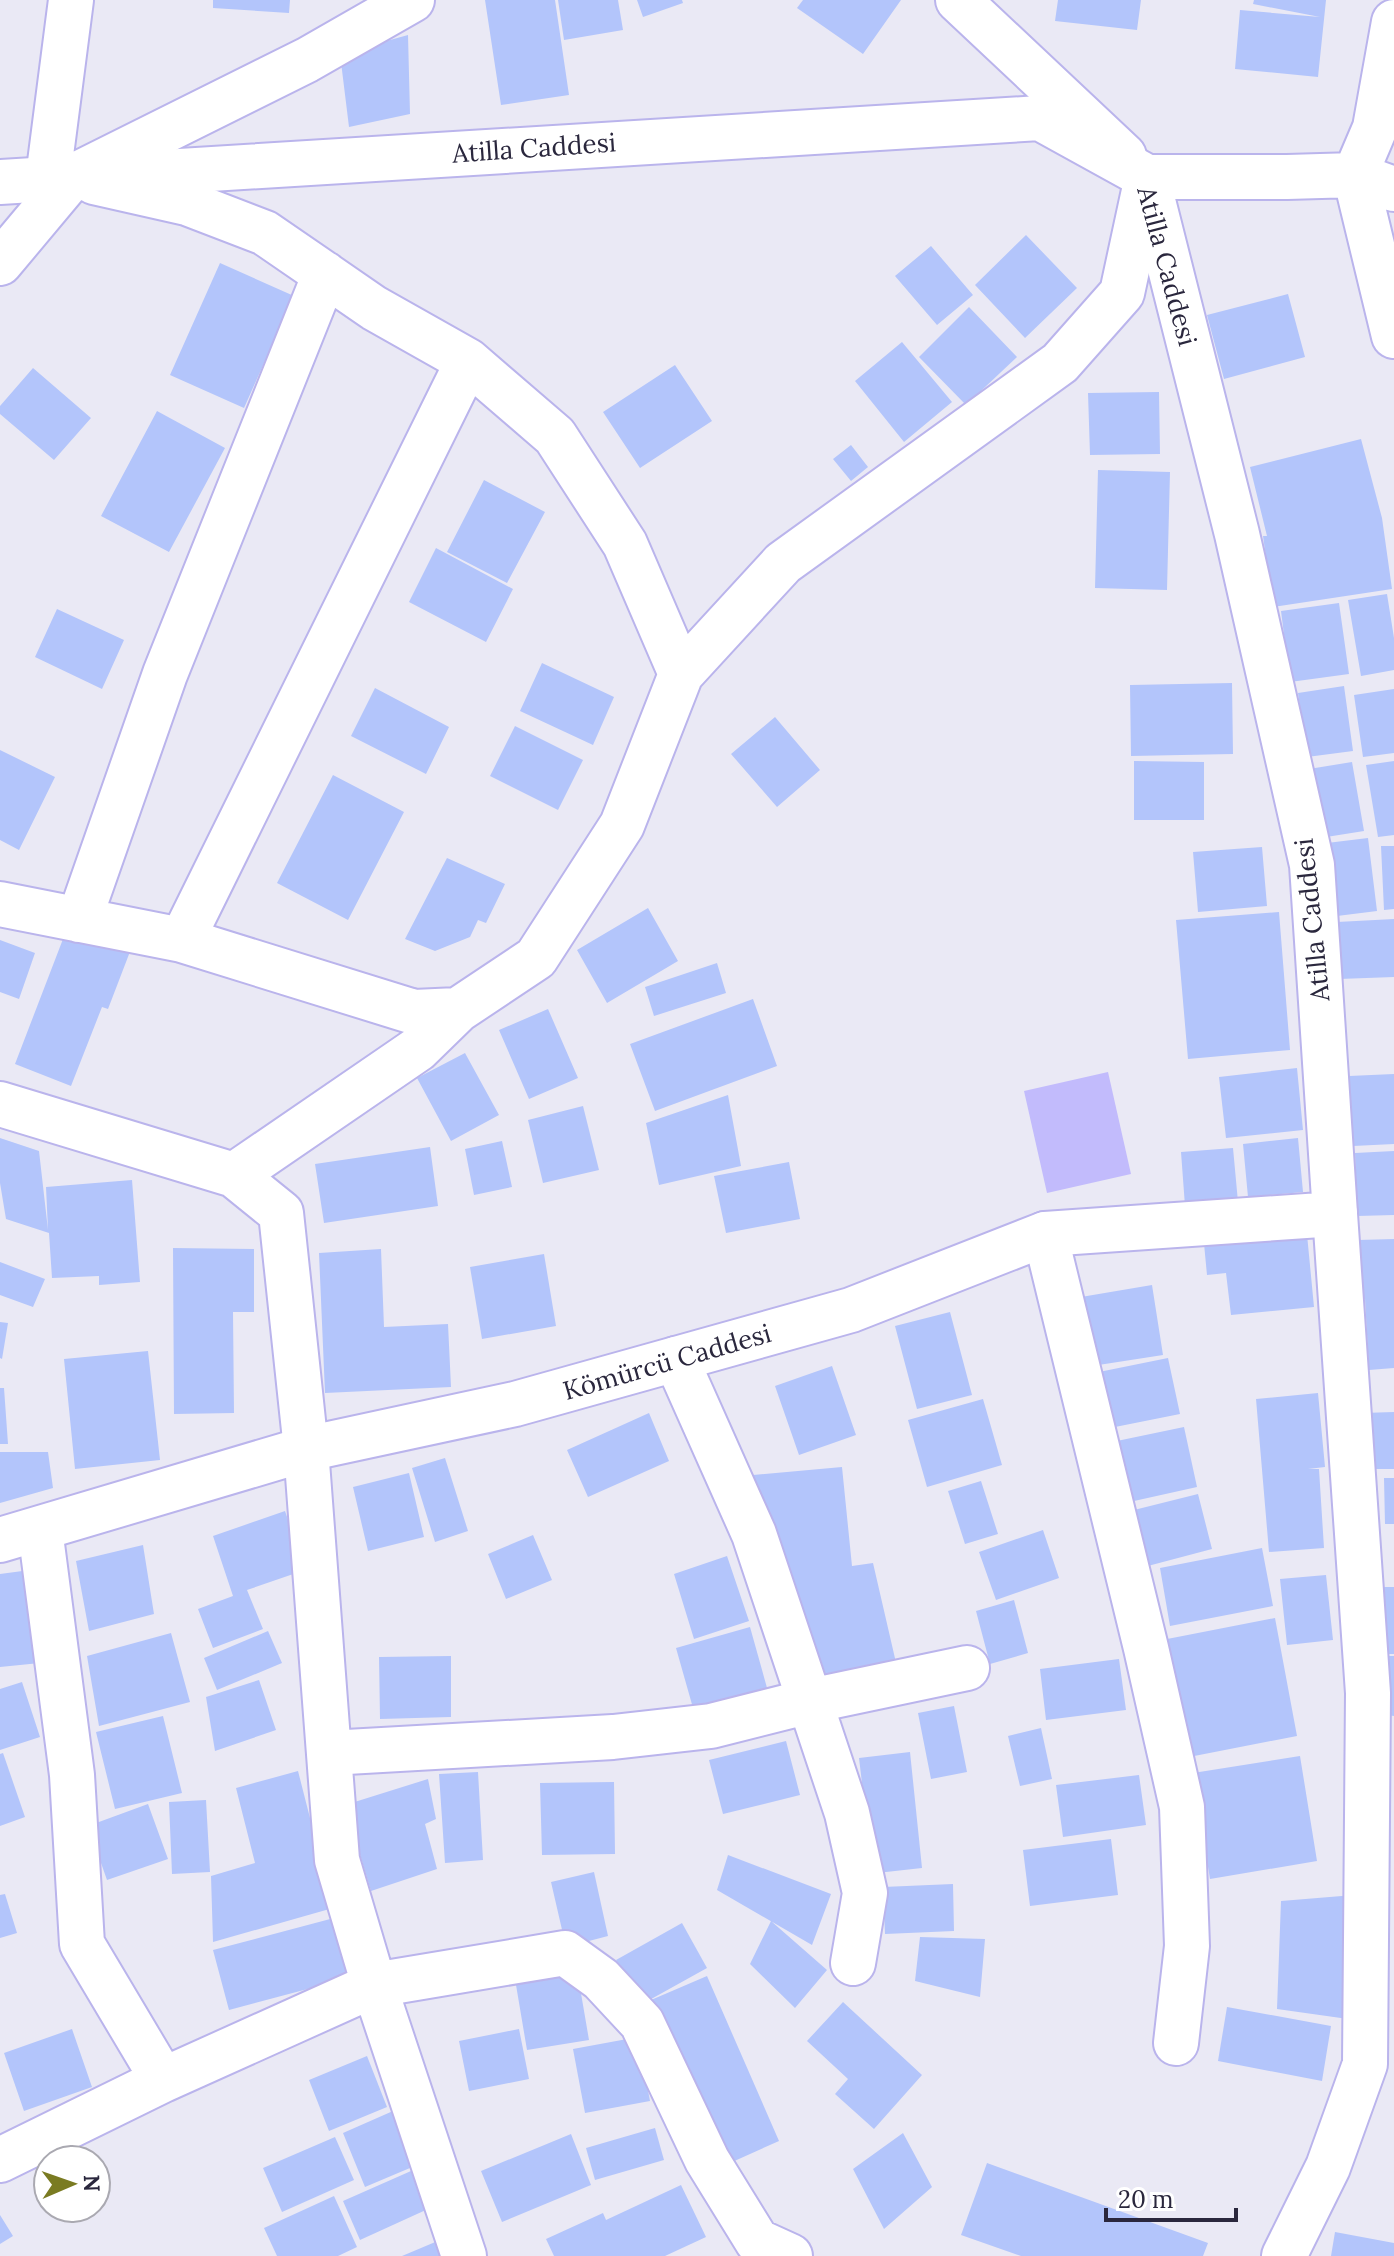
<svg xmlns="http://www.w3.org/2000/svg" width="1394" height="2256" font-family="Lora,serif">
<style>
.green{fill:#c2bbfc}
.building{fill:#b3c5fb}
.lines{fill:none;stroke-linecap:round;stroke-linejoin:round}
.minor-casing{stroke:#bab4ec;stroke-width:48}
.tertiary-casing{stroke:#bab4ec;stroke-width:48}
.minor{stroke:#fff;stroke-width:44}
.tertiary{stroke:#fff;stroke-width:44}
.labels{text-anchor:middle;stroke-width:7;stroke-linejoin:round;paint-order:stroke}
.street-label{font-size:26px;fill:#2a273d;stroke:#fff}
</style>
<rect width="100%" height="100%" fill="#eae9f5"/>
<!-- green -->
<path class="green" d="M 1108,1072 L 1131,1174 L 1047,1193 L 1024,1091 Z"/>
<!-- building -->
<path class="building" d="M 213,0 L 290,0 L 289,13 L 213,8 Z
M 485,0 L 555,0 L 569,95 L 501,105 Z
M 558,0 L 618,0 L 623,30 L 564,40 Z
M 637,0 L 682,0 L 683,3 L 643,17 Z
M 803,0 L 901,0 L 863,54 L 797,8 Z
M 1058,0 L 1141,0 L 1137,30 L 1055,21 Z
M 1254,0 L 1326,0 L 1318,77 L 1235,69 L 1240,10 L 1320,17 L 1253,4 Z
M 408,35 L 410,114 L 349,127 L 340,54 Z
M 1026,235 L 1077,288 L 1025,338 L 975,285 Z
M 931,246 L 973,295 L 937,325 L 895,276 Z
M 220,263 L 294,296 L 244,408 L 170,375 Z
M 1288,294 L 1305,357 L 1224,379 L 1207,315 Z
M 969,307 L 1017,357 L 966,405 L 919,357 Z
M 902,342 L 952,402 L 904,442 L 855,381 Z
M 675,365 L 712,421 L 640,468 L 603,412 Z
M 33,368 L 91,418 L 54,460 L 0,414 L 0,406 Z
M 1159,392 L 1160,454 L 1090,455 L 1088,393 Z
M 157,411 L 225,448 L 169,552 L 101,516 Z
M 1361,439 L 1382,518 L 1392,589 L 1273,607 L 1263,536 L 1267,536 L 1250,467 Z
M 851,445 L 868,467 L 851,481 L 833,459 Z
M 1098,470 L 1170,472 L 1167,590 L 1095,588 Z
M 484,480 L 545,512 L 507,583 L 447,552 Z
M 436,548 L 513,589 L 486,642 L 409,602 Z
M 1387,594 L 1394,638 L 1394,670 L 1361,676 L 1348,600 Z
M 1339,603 L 1349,674 L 1290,682 L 1281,611 Z
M 57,609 L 124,640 L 102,689 L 35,657 Z
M 542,663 L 614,697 L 593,745 L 520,711 Z
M 1232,683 L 1233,754 L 1131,756 L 1130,685 Z
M 1344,686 L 1353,751 L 1307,757 L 1298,693 Z
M 375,688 L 449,727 L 426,774 L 351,736 Z
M 1394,689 L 1394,753 L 1363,757 L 1354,695 Z
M 775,717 L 820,770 L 777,807 L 731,754 Z
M 515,726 L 583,760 L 558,810 L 490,776 Z
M 0,750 L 55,777 L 19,850 L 0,840 Z
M 1134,761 L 1204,762 L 1204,820 L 1134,820 Z
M 1394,761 L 1394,835 L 1378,837 L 1366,765 Z
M 1352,762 L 1364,831 L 1320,838 L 1309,769 Z
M 333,775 L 404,812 L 348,920 L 277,883 Z
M 1368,838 L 1377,911 L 1337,916 L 1327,843 Z
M 1381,846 L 1394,846 L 1394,909 L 1384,910 Z
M 1262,847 L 1267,906 L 1198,912 L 1193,852 Z
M 447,858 L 505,884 L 486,923 L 478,920 L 470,937 L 435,951 L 405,939 Z
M 648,908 L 678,961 L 607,1003 L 577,950 Z
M 1279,912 L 1290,1050 L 1188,1059 L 1176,920 Z
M 1394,919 L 1394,977 L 1339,979 L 1337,922 Z
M 68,926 L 131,949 L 108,1009 L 102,1007 L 71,1086 L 15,1064 Z
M 0,940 L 35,953 L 19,999 L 0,992 Z
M 717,963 L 726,993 L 654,1016 L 645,987 Z
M 753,999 L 777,1066 L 655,1111 L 630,1044 Z
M 548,1009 L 578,1078 L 529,1099 L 499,1030 Z
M 465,1053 L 499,1115 L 451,1141 L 417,1078 Z
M 1297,1068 L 1303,1130 L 1226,1138 L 1219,1077 Z
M 1394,1074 L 1394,1144 L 1353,1146 L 1349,1076 Z
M 728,1095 L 741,1166 L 659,1185 L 646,1123 Z
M 583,1106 L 599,1170 L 543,1183 L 528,1120 Z
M 0,1138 L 39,1151 L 48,1230 L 46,1187 L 132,1180 L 140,1282 L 99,1285 L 99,1276 L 52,1278 L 49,1233 L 6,1219 L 0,1183 Z
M 1298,1138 L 1303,1192 L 1248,1197 L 1243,1144 Z
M 502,1141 L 512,1187 L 474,1195 L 465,1149 Z
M 430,1147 L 438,1206 L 324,1223 L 315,1164 Z
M 1233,1148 L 1238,1202 L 1185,1206 L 1181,1152 Z
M 1394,1151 L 1394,1215 L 1357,1216 L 1355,1153 Z
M 789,1162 L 800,1219 L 726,1233 L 714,1176 Z
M 1306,1224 L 1314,1307 L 1231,1315 L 1226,1273 L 1207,1275 L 1203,1233 Z
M 1394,1239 L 1394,1368 L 1369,1370 L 1365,1299 L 1360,1299 L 1358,1240 Z
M 173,1248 L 254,1249 L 254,1312 L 233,1312 L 234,1413 L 174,1414 Z
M 381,1249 L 384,1327 L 448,1324 L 451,1387 L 325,1393 L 319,1253 Z
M 544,1254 L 556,1326 L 482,1339 L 470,1267 Z
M 0,1262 L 45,1279 L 33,1307 L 0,1295 Z
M 1152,1285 L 1163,1355 L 1092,1366 L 1081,1297 Z
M 950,1312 L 972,1395 L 917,1409 L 895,1326 Z
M 0,1322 L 8,1323 L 2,1359 L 0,1358 Z
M 148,1351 L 160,1460 L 75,1469 L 64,1359 Z
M 1168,1358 L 1180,1414 L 1105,1429 L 1094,1373 Z
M 832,1366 L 856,1435 L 799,1455 L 775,1386 Z
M 0,1388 L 4,1388 L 8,1444 L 0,1444 Z
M 1318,1393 L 1325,1467 L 1308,1469 L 1319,1469 L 1324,1548 L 1269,1552 L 1256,1399 Z
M 983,1399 L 1002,1465 L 927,1487 L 908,1420 Z
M 1394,1412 L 1394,1469 L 1364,1469 L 1363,1413 Z
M 649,1413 L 669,1461 L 588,1497 L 567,1450 Z
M 1184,1427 L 1197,1487 L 1125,1503 L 1112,1442 Z
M 0,1452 L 48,1452 L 53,1488 L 0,1503 Z
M 445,1458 L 468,1531 L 435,1542 L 412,1468 Z
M 842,1467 L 852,1566 L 873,1563 L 897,1667 L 821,1675 L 766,1527 L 753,1475 Z
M 409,1473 L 424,1537 L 368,1551 L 353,1487 Z
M 1384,1478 L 1394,1478 L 1394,1524 L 1385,1524 Z
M 981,1481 L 998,1534 L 965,1544 L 948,1491 Z
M 1198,1494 L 1212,1549 L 1144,1567 L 1130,1511 Z
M 285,1511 L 305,1570 L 247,1590 L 263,1629 L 213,1648 L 198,1609 L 233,1596 L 213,1536 Z
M 1043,1530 L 1059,1578 L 996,1600 L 979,1552 Z
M 533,1535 L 552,1580 L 506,1599 L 488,1554 Z
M 143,1545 L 154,1614 L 89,1631 L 76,1561 Z
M 1262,1548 L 1273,1606 L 1170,1626 L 1160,1568 Z
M 727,1556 L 749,1621 L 694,1639 L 674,1574 Z
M 30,1570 L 40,1663 L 0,1667 L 0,1574 Z
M 1326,1575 L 1333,1640 L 1287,1645 L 1280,1579 Z
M 1378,1587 L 1394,1587 L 1394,1654 L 1380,1654 Z
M 1014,1600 L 1028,1653 L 990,1664 L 976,1611 Z
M 1275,1618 L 1297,1736 L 1184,1758 L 1162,1640 Z
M 750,1627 L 769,1695 L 695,1715 L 676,1648 Z
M 268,1631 L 282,1663 L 217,1690 L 204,1658 Z
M 171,1633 L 190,1702 L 99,1726 L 87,1656 Z
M 451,1656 L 451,1717 L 380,1719 L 379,1657 Z
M 1388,1656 L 1394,1656 L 1394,1716 L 1387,1715 Z
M 1119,1659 L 1126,1710 L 1046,1720 L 1040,1669 Z
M 259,1680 L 276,1730 L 215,1751 L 206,1697 Z
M 22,1682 L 40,1737 L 0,1750 L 0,1689 Z
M 954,1706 L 967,1772 L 931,1779 L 918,1713 Z
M 163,1716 L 182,1793 L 115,1809 L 96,1732 Z
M 1041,1728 L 1052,1779 L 1020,1786 L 1008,1736 Z
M 786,1741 L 800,1795 L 723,1814 L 709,1760 Z
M 910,1752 L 922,1868 L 877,1873 L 866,1817 L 859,1758 Z
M 3,1753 L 25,1817 L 0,1826 L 0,1754 Z
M 1300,1756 L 1317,1861 L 1210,1879 L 1193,1773 Z
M 298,1771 L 333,1908 L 213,1942 L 211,1876 L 255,1863 L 236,1788 Z
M 478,1772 L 483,1860 L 445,1863 L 439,1774 Z
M 1139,1775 L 1146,1825 L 1063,1837 L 1056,1785 Z
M 428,1779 L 436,1819 L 425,1824 L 437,1869 L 371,1891 L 345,1805 Z
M 614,1782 L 615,1854 L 542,1855 L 540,1783 Z
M 206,1800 L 210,1872 L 172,1874 L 169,1802 Z
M 148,1804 L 168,1859 L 107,1880 L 88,1826 Z
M 1111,1839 L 1118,1895 L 1030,1906 L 1023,1850 Z
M 728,1855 L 831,1894 L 812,1945 L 717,1890 Z
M 594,1872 L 608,1936 L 566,1947 L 551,1882 Z
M 953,1884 L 954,1931 L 885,1934 L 883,1887 Z
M 5,1894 L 17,1933 L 0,1938 L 0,1895 Z
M 1354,1895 L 1348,2019 L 1277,2009 L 1281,1901 Z
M 334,1918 L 349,1978 L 229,2010 L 213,1950 Z
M 771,1921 L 827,1970 L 795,2008 L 750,1964 Z
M 682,1923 L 707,1968 L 644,2003 L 707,1976 L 779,2141 L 721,2167 L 641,2005 L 616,1960 Z
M 920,1937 L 985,1939 L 980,1997 L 915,1981 Z
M 577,1970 L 589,2040 L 527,2050 L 515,1979 Z
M 843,2002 L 922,2075 L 874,2129 L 835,2094 L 848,2079 L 807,2041 Z
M 1227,2007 L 1331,2026 L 1322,2081 L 1218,2061 Z
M 72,2029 L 92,2087 L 24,2111 L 4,2053 Z
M 519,2029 L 529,2079 L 469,2091 L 459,2041 Z
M 638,2037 L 650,2101 L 585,2113 L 573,2049 Z
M 367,2056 L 387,2107 L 329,2131 L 309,2080 Z
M 393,2111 L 417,2165 L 365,2187 L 343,2133 Z
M 655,2128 L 664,2160 L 595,2180 L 586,2148 Z
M 903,2133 L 932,2187 L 884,2229 L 853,2169 Z
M 571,2134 L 591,2185 L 502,2222 L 481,2171 Z
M 335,2137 L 354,2180 L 282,2212 L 263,2168 Z
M 987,2163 L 1208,2243 L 1203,2256 L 1021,2256 L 961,2235 Z
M 411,2171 L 428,2209 L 360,2240 L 343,2201 Z
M 681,2185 L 706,2237 L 665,2256 L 554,2256 L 546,2239 L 603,2213 L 606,2220 Z
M 334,2196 L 357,2247 L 338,2256 L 277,2256 L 264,2228 Z
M 0,2215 L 13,2236 L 0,2244 Z
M 1335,2232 L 1394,2243 L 1394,2256 L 1331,2256 Z
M 440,2240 L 446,2256 L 402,2256 Z"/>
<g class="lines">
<defs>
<path id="minor" d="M 958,0 L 1124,156
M 1147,177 L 1287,177 L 1355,175 L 1375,128 L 1394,22
M 48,178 L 71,0
M 94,182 L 187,203 L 265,233 L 374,308 L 468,361 L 555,436 L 625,544 L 681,674
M 1394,189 L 1355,175 L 1394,336
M 0,263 L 72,177 L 307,60 L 412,0
M 0,904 L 182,940 L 414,1012 L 458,1010
M 79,920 L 165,674 L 325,274
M 182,940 L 468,361
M 0,1104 L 234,1175 L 281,1213 L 306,1449 L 337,1860 L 374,1985 L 464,2256
M 234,1175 L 418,1049 L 458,1010 L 536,958 L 622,825 L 681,674 L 783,563 L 1060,363 L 1122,293 L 1147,177
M 1045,1234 L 1146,1648 L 1182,1807 L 1187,1946 L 1176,2043
M 676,1359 L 754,1534 L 847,1813 L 865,1893 L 853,1963
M 40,1529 L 72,1775 L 82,1944 L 163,2080
M 329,1753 L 613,1737 L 711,1726 L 810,1701 L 967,1668
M 0,2160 L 163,2080 L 374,1985 L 565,1953 L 601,1979 L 642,2023 L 707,2160 L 757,2241 L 790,2256
M 1284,2256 L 1328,2167 L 1365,2064 L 1368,1693 L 1335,1214"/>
<path id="tertiary" d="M 0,182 L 1040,118 L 1147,177 L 1237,534 L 1312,865 L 1335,1214 L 1045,1234 L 851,1310 L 515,1404 L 306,1449 L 0,1540"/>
</defs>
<!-- minor casing -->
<use href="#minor" class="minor-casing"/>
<!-- tertiary casing -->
<use href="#tertiary" class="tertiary-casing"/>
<!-- minor -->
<use href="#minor" class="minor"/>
<!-- tertiary -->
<use href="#tertiary" class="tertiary"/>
</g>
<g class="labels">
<!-- street labels -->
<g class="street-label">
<text transform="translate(534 148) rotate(-4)" y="9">Atilla Caddesi</text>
<text transform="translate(1167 266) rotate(75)" y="9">Atilla Caddesi</text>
<text transform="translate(1312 920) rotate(-96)" y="9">Atilla Caddesi</text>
<text transform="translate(667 1362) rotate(-16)" y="9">Kömürcü Caddesi</text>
</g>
</g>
<!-- north arrow -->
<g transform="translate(72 2184) rotate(88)"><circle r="38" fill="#ffffff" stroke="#aaa9b1" stroke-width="2"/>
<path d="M0-6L14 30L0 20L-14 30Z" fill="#7a7b22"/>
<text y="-12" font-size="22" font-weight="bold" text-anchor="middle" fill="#2a273d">N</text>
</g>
<!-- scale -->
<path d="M1106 2208v12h130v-12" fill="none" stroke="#2a273d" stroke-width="4"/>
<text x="1118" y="2208" font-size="24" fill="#2a273d" stroke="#ffffff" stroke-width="6" paint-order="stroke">20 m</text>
</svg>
